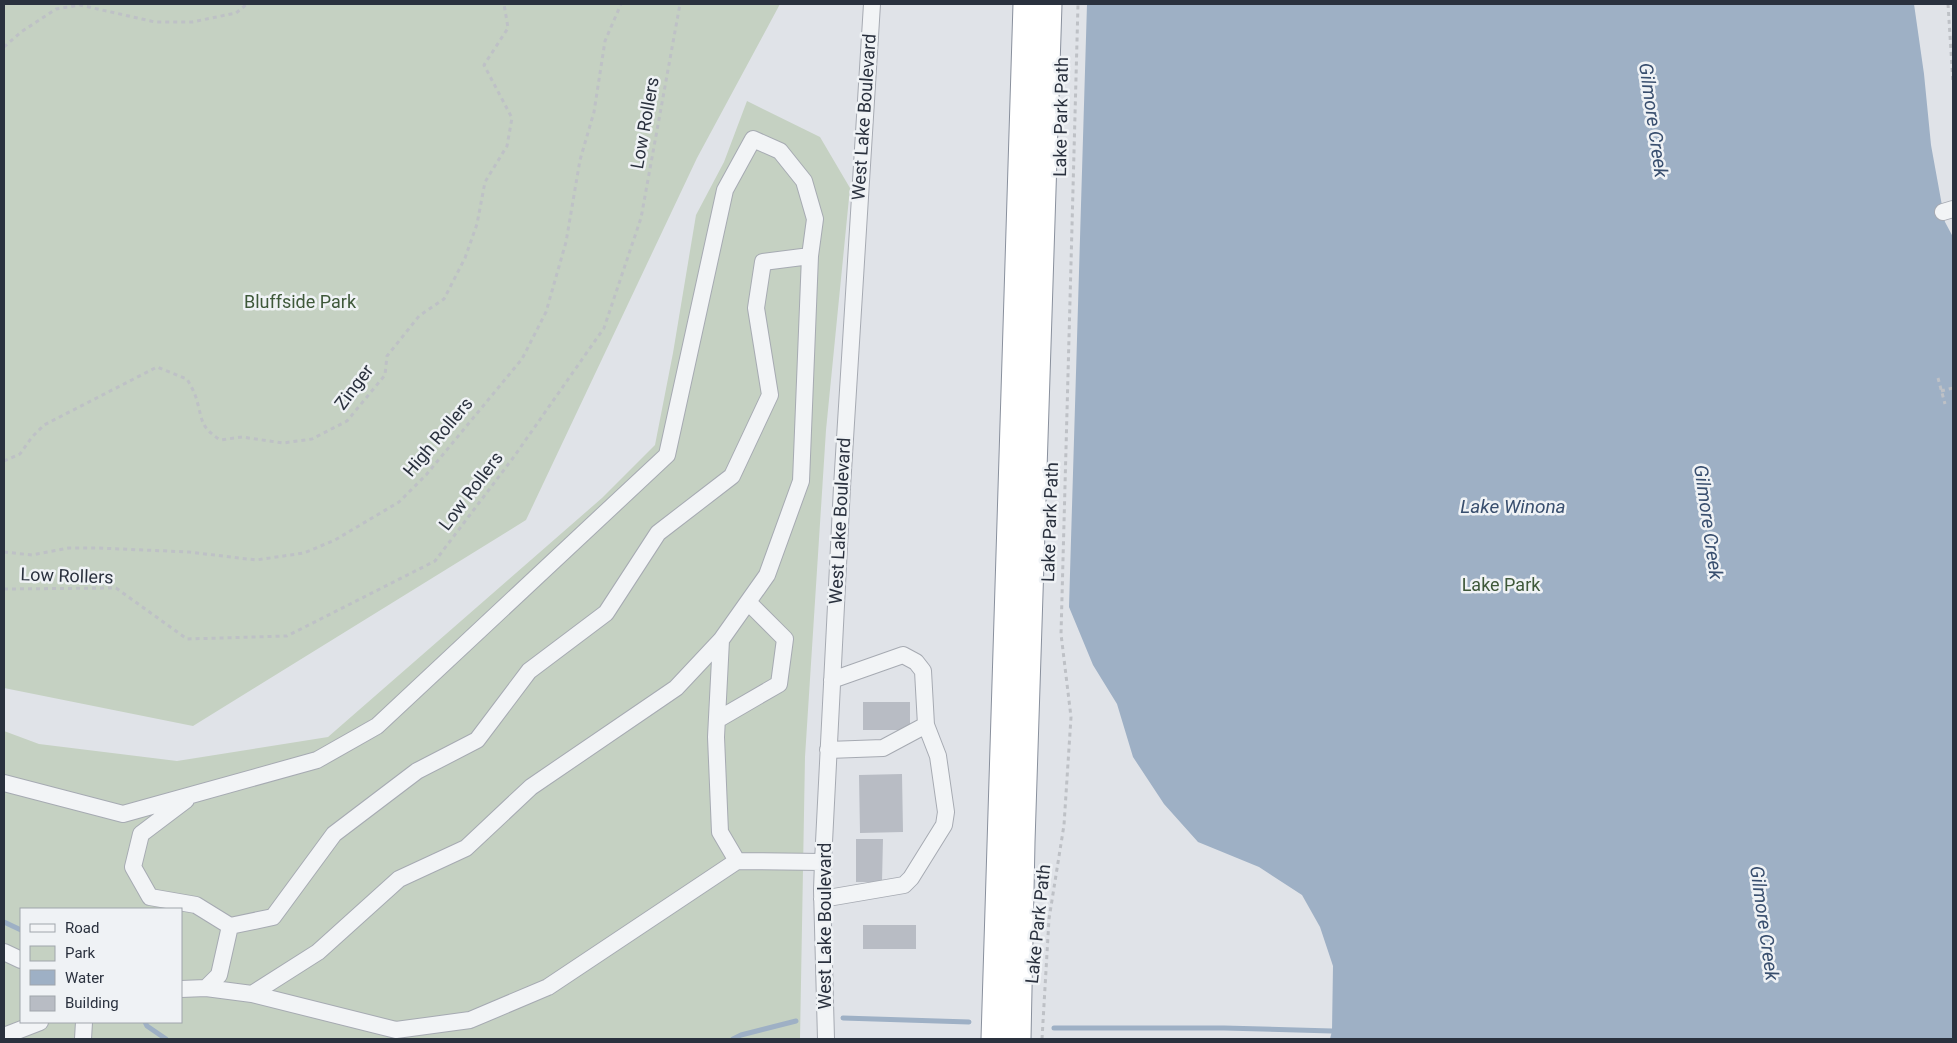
<svg xmlns="http://www.w3.org/2000/svg" width="1957" height="1043" font-family="Roboto,sans-serif">
<style>
.green{fill:#c5d1c2;fill-rule:evenodd}
.water{fill:#9eb0c5}
.lines{fill:none;stroke-linecap:round;stroke-linejoin:round}
.stream{stroke:#9eb0c5;stroke-width:5}
.building{fill:#b8bcc4}
.minor-casing{stroke:#a6aab2;stroke-width:18}
.highway-casing{stroke:#89909d;stroke-width:27}
.path{stroke:#bec1c6;stroke-width:3;stroke-dasharray:4 4;stroke-linecap:butt}
.minor{stroke:#f2f4f6;stroke-width:16}
.highway{stroke:#fff;stroke-width:25}
.labels{text-anchor:middle;stroke-width:5;stroke-linejoin:round;paint-order:stroke}
.street-label{font-size:18px;fill:#2a313e;stroke:#eff2f5}
.park-label{font-size:18px;fill:#3e5839;stroke:#eff2f5}
.water-label{font-size:19px;font-style:italic;fill:#384e6e;stroke:#eff2f5}
</style>
<rect width="100%" height="100%" fill="#e0e3e8"/>
<!-- green -->
<path class="green" d="M 4,4 L 780,4 L 697,158 L 526,520 L 193,726 L 4,688 Z
M 747,101 L 820,137 L 850,188 L 826,430 L 805,757 L 800,1039 L 4,1039 L 4,731 L 39,744 L 177,761 L 328,737 L 602,498 L 655,445 L 673,353 L 696,215 L 724,162 ZM 21,909 L 181,909 L 181,1022 L 21,1022 Z"/>
<!-- water -->
<path class="water" d="M 1087,4 L 1914,4 L 1924,74 L 1931,145 L 1945,222 L 1953,237 L 1953,1039 L 1330,1039 L 1332,1031 L 1333,966 L 1320,927 L 1302,895 L 1259,867 L 1198,842 L 1164,804 L 1133,757 L 1117,704 L 1093,665 L 1069,607 Z"/>
<g class="lines">
<!-- stream -->
<path class="stream" d="M 4,922 L 21,930
M 843,1018 L 969,1022
M 145,1022 L 147,1026 L 166,1039
M 1054,1028 L 1224,1028 L 1332,1031
M 733,1039 L 741,1035 L 796,1021"/>
</g>
<!-- building -->
<path class="building" d="M 863,702 L 910,702 L 910,730 L 863,730 Z
M 902,774 L 903,832 L 860,833 L 859,775 Z
M 856,839 L 883,839 L 882,882 L 856,882 Z
M 863,925 L 916,925 L 916,949 L 863,949 Z"/>
<g class="lines">
<defs>
<path id="minor" d="M 1943,212 L 1953,209
M 717,720 L 779,684 L 785,639 L 748,602
M 828,750 L 883,748 L 926,725
M 4,783 L 123,814 L 317,760 L 377,726 L 667,455 L 725,190 L 753,139 L 780,151 L 804,181 L 815,219 L 810,256 L 801,481 L 767,575 L 721,640 L 716,737 L 720,832 L 737,861
M 186,800 L 141,834 L 133,867 L 150,897 L 196,905 L 230,926 L 219,975 L 206,988
M 822,899 L 904,885 L 911,878 L 944,825 L 946,812 L 938,756 L 926,725 L 923,671 L 916,662 L 903,655 L 832,680
M 230,926 L 273,917 L 334,834 L 417,771 L 477,740 L 529,671 L 606,613 L 658,533 L 732,476 L 770,395 L 756,308 L 763,262 L 810,256
M 4,952 L 21,960
M 181,989 L 206,988 L 252,994 L 396,1030 L 470,1020 L 548,987 L 737,861 L 823,862
M 252,994 L 318,952 L 399,879 L 466,848 L 531,787 L 676,688 L 721,640
M 4,1036 L 40,1022
M 83,1039 L 84,1022
M 826,1039 L 822,890 L 823,862 L 842,487 L 872,4"/>
<path id="highway" d="M 994,1039 L 1026,4
M 1018,1039 L 1022,842 L 1049,4"/>
</defs>
<!-- minor casing -->
<use href="#minor" class="minor-casing"/>
<!-- highway casing -->
<use href="#highway" class="highway-casing"/>
<!-- path -->
<path class="path" d="M 1948,4 L 1953,83
M 4,47 L 21,32 L 56,9 L 80,5 L 155,22 L 192,22 L 236,13 L 247,4
M 1938,378 L 1945,404
M 1941,391 L 1953,388
M 4,461 L 20,454 L 32,437 L 44,425 L 157,367 L 187,379 C 191,386 195,393 197,401 C 203,422 200,426 220,440 L 242,437 L 283,443 L 312,439 L 347,421 L 385,375 L 387,356 L 419,316 L 444,299 L 465,258 L 477,224 L 485,182 L 507,146 L 512,118 L 484,65 L 508,28 L 504,4
M 4,552 L 32,555 L 69,548 L 98,548 L 189,552 L 256,560 L 304,553 L 335,540 L 399,502 L 426,475 L 522,359 L 546,312 L 566,242 L 580,160 L 594,112 L 605,41 L 621,4
M 4,589 L 116,588 L 187,639 L 287,636 L 435,561 L 513,458 L 604,328 L 641,218 L 680,4
M 1042,1039 L 1049,919 L 1064,825 L 1071,717 L 1061,634 L 1078,4"/>
<!-- minor -->
<use href="#minor" class="minor"/>
<!-- highway -->
<use href="#highway" class="highway"/>
</g>
<g class="labels">
<!-- street labels -->
<g class="street-label">
<text transform="translate(864 117) rotate(-86)" y="6">West Lake Boulevard</text>
<text transform="translate(1061 117) rotate(-89)" y="6">Lake Park Path</text>
<text transform="translate(645 123) rotate(-80)" y="6">Low Rollers</text>
<text transform="translate(354 387) rotate(-53)" y="6">Zinger</text>
<text transform="translate(438 437) rotate(-50)" y="6">High Rollers</text>
<text transform="translate(471 491) rotate(-53)" y="6">Low Rollers</text>
<text transform="translate(840 521) rotate(-87)" y="6">West Lake Boulevard</text>
<text transform="translate(1050 522) rotate(-88)" y="6">Lake Park Path</text>
<text transform="translate(67 576) rotate(2)" y="6">Low Rollers</text>
<text transform="translate(1038 924) rotate(-84)" y="6">Lake Park Path</text>
<text transform="translate(825 926) rotate(-90)" y="6">West Lake Boulevard</text>
</g>
<!-- park labels -->
<g class="park-label">
<text x="300" y="308">Bluffside Park</text>
<text x="1501" y="591">Lake Park</text>
</g>
<!-- water labels -->
<g class="water-label">
<text transform="translate(1654 120) rotate(82)" y="7">Gilmore Creek</text>
<text x="1513" y="513">Lake Winona</text>
<text transform="translate(1709 522) rotate(82)" y="7">Gilmore Creek</text>
<text transform="translate(1765 923) rotate(82)" y="7">Gilmore Creek</text>
</g>
</g>
<!-- border -->
<rect width="1957" height="1043" fill="none" stroke="#2a313e" stroke-width="10"/>
<!-- legend -->
<rect x="20" y="908" width="162" height="115" fill="#eff2f5" stroke="#a0a5ac"/>
<rect x="30" y="924" width="25" height="8" fill="#f2f4f6" stroke="#a0a5ac"/>
<text x="65" y="933" font-size="15" fill="#2a313e">Road</text>
<rect x="30" y="946" width="25" height="15" fill="#c5d1c2" stroke="#a0a5ac"/>
<text x="65" y="958" font-size="15" fill="#2a313e">Park</text>
<rect x="30" y="970" width="25" height="15" fill="#9eb0c5" stroke="#a0a5ac"/>
<text x="65" y="983" font-size="15" fill="#2a313e">Water</text>
<rect x="30" y="996" width="25" height="15" fill="#b8bcc4" stroke="#a0a5ac"/>
<text x="65" y="1008" font-size="15" fill="#2a313e">Building</text>
</svg>
